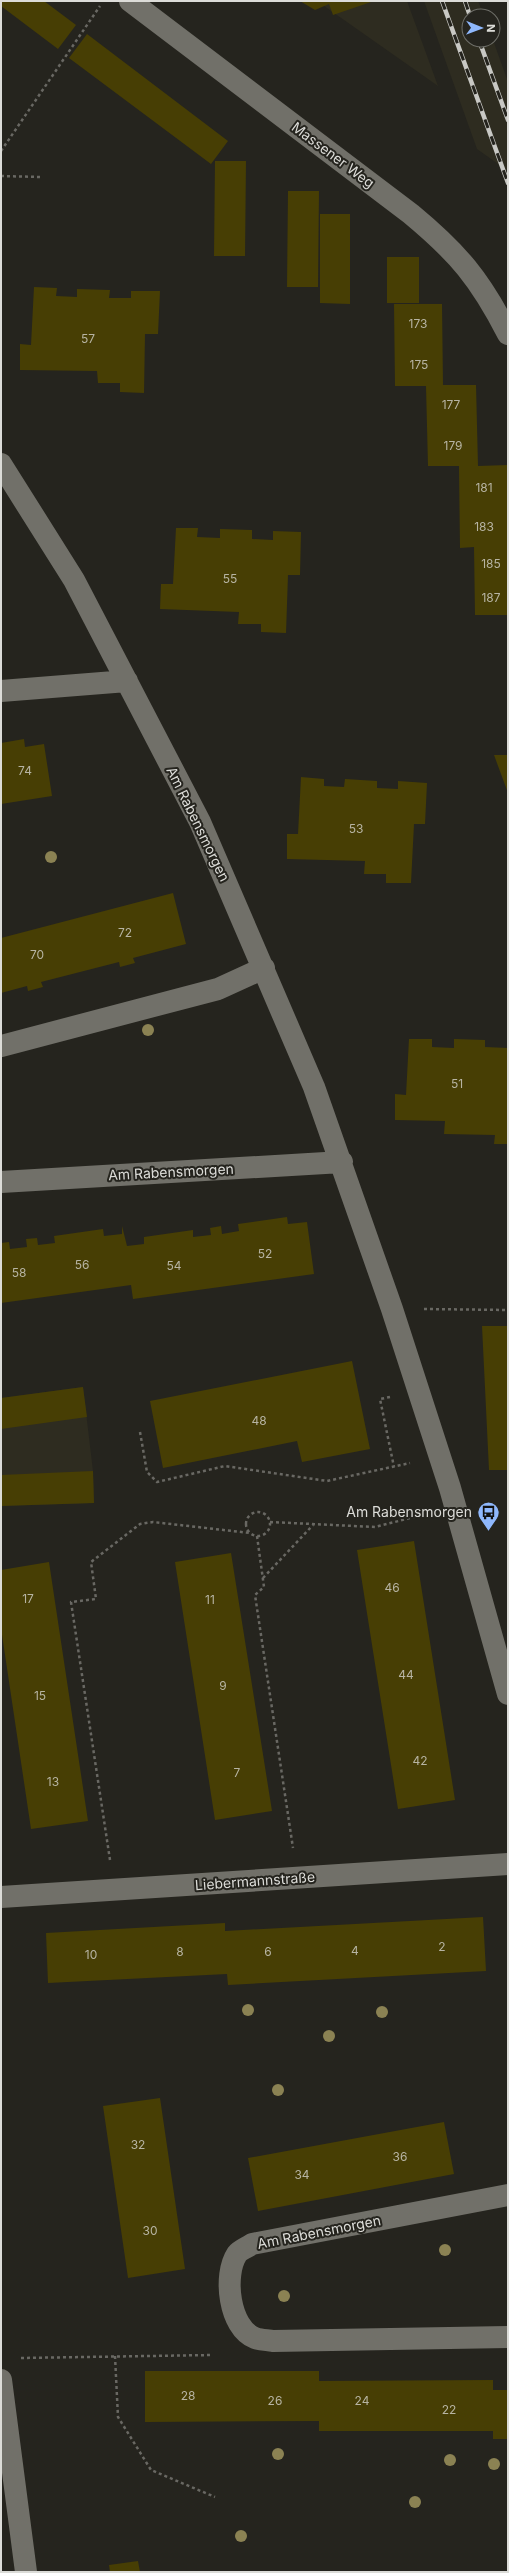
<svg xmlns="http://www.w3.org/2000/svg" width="509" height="2573" font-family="Inter,sans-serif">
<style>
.built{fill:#2e2c20}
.building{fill:#473e04}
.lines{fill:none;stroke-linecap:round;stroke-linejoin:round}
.path{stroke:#696863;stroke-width:2.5;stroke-dasharray:3 3;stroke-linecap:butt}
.street{stroke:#717069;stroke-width:22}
.rail-casing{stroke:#c8c8c4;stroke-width:4.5}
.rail{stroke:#25241e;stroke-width:3;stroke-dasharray:9;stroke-linecap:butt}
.tree{fill:#8b8253}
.labels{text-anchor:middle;stroke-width:4;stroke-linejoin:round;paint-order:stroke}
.number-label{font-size:12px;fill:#b7b4a3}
.street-label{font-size:14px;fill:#dcdcd8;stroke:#25241e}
.poi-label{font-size:14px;fill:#dcdcd8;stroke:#25241e;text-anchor:end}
</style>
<rect width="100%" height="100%" fill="#25241e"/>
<!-- built -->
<path class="built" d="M 317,1 L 407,1 L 438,86 Z
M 424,1 L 478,1 L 484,16 L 469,16 L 469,40 L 493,40 L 508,82 L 508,171 L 477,149 Z
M 83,1387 L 93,1471 L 94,1503 L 1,1506 L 1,1398 Z"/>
<!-- building -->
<path class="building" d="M 1,1 L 44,1 L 76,25 L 58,49 L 1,6 Z
M 300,1 L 374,1 L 333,15 L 329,4 L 315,10 Z
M 87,34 L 228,141 L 211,164 L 69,58 Z
M 215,161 L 246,161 L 245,256 L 214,256 Z
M 288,191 L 319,191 L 318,287 L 287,287 Z
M 320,214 L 350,214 L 350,304 L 320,303 Z
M 387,257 L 419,257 L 419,303 L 387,303 Z
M 34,287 L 57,288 L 56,296 L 77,297 L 77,289 L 110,290 L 109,298 L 131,298 L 131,291 L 160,291 L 158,334 L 145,334 L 144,393 L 120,392 L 120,383 L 98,383 L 97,371 L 20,370 L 20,344 L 31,345 Z
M 394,304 L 442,304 L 443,385 L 476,385 L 478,466 L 508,465 L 508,615 L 475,615 L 474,547 L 460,548 L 459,466 L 428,466 L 426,386 L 395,386 Z
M 176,528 L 198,528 L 197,537 L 220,538 L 220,529 L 252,530 L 252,539 L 273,540 L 273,531 L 301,532 L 300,575 L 288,575 L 286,633 L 261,632 L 261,624 L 238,624 L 239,612 L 160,609 L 161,584 L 173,584 Z
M 24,739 L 25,747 L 44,744 L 52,796 L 1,804 L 1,743 Z
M 494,755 L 508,755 L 508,793 Z
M 301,777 L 324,779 L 324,786 L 344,787 L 345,779 L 377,781 L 377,788 L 398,789 L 398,781 L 427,783 L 425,824 L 414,824 L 411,883 L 386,883 L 386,874 L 364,874 L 365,861 L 287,859 L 287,834 L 298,834 Z
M 173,893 L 186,944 L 133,958 L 135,963 L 120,967 L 119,962 L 41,982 L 43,987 L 28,991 L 27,986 L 1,993 L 1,938 Z
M 409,1039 L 432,1039 L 432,1047 L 454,1048 L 454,1039 L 485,1040 L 485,1047 L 508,1048 L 508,1144 L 494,1144 L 495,1135 L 444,1134 L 445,1121 L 395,1120 L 395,1094 L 406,1095 Z
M 287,1217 L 288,1224 L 307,1222 L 314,1274 L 133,1299 L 131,1285 L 1,1303 L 1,1243 L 9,1242 L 10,1249 L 27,1247 L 26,1239 L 37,1238 L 38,1245 L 55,1243 L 54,1236 L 103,1229 L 104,1236 L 122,1234 L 122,1226 L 127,1246 L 144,1244 L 144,1237 L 193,1230 L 193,1237 L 211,1235 L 210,1228 L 221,1226 L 222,1234 L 239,1231 L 238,1224 Z
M 482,1326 L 508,1326 L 508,1470 L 489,1470 Z
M 352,1361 L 370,1449 L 302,1462 L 297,1441 L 163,1468 L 150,1401 Z
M 83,1387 L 87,1417 L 1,1429 L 1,1398 Z
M 93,1471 L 94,1503 L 1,1506 L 1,1475 Z
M 414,1541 L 455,1800 L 398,1809 L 357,1550 Z
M 231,1553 L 272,1811 L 215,1820 L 175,1562 Z
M 49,1562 L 88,1821 L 31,1829 L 1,1628 L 1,1570 Z
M 483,1917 L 486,1971 L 228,1985 L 227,1974 L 48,1983 L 46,1933 L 225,1923 L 225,1931 Z
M 160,2098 L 185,2269 L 128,2278 L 103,2106 Z
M 444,2122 L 454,2174 L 258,2211 L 248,2158 Z
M 145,2371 L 319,2371 L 319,2381 L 493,2380 L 493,2390 L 508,2390 L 508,2439 L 493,2439 L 493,2431 L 319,2431 L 319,2421 L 145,2422 Z
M 138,2561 L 140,2572 L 110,2572 L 109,2565 Z"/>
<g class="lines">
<!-- path -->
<path class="path" d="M 1,151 L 100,6
M 1,176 L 40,177
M 424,1309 L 508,1310
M 390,1397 L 380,1399 L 394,1467
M 140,1432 L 147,1472 L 157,1482 L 225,1466 L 327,1481 L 410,1463
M246 1524a12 12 0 1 1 24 0a12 12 0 1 1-24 0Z
M 270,1522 L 375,1527 L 426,1514
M 257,1536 L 264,1587 L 255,1595 L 293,1848
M 263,1578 L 313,1525
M 110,1860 L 71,1602 L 96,1599 L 91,1562 L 140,1524 L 153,1522 L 250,1533
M 115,2356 L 118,2417 L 151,2470 L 215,2497
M 21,2358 L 212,2355"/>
<!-- street -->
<path class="street" d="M 130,1 L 411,214 C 458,253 480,279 508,334
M 1,464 L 74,580 L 200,822 L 314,1087 L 392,1309 L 450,1488 L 508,1694
M 1,691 L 127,681
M 1,1046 L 218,989 L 264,968
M 1,1182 L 342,1162
M 1,1897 L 508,1864
M 508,2195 L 252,2244 C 248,2247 240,2250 237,2254 C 223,2275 229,2328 255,2338 C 260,2340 268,2340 273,2341 L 508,2337
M 1,2380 L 26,2572"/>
<defs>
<path id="rail" d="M 442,1 L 508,183
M 465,1 L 470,16
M 479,40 L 508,120"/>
</defs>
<!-- rail casing -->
<use href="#rail" class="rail-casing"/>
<!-- rail -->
<use href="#rail" class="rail"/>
</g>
<!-- trees -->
<g class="tree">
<circle cx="51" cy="857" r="6"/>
<circle cx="148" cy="1030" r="6"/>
<circle cx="248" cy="2010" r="6"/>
<circle cx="382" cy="2012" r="6"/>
<circle cx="329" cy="2036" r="6"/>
<circle cx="278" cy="2090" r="6"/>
<circle cx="445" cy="2250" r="6"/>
<circle cx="284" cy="2296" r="6"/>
<circle cx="278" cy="2454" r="6"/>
<circle cx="450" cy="2460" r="6"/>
<circle cx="494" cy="2464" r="6"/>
<circle cx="415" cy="2502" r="6"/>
<circle cx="241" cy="2536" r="6"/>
</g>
<!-- icons -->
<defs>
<symbol id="bus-pin" viewBox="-11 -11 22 30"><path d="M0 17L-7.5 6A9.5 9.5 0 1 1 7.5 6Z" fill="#8fb8fd" stroke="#25241e"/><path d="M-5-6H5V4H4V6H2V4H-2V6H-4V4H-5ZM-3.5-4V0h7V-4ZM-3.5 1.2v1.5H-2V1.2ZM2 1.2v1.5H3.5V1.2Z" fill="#111"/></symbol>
</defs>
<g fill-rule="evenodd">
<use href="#bus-pin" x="476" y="1500" width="25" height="34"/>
</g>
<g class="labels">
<!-- number labels -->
<g class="number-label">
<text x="418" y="328">173</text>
<text x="88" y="343">57</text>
<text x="419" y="369">175</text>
<text x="451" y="409">177</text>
<text x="453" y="450">179</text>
<text x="484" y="492">181</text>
<text x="484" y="531">183</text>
<text x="491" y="568">185</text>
<text x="230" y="583">55</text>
<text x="491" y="602">187</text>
<text x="25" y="775">74</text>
<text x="356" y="833">53</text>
<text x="125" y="937">72</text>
<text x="37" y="959">70</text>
<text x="457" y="1088">51</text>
<text x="265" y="1258">52</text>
<text x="82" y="1269">56</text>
<text x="174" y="1270">54</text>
<text x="19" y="1277">58</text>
<text x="259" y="1425">48</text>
<text x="392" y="1592">46</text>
<text x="28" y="1603">17</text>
<text x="210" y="1604">11</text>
<text x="406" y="1679">44</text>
<text x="223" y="1690">9</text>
<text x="40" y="1700">15</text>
<text x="420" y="1765">42</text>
<text x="237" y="1777">7</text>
<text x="53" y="1786">13</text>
<text x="442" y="1951">2</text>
<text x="355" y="1955">4</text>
<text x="180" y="1956">8</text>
<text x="268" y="1956">6</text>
<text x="91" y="1959">10</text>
<text x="138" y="2149">32</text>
<text x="400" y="2161">36</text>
<text x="302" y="2179">34</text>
<text x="150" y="2235">30</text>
<text x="188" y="2400">28</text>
<text x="275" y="2405">26</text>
<text x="362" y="2405">24</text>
<text x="449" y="2414">22</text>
</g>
<!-- street labels -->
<g class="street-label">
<text transform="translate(333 155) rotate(37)" y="5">Massener Weg</text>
<text transform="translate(198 824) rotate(64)" y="5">Am Rabensmorgen</text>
<text transform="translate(171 1172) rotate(-3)" y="5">Am Rabensmorgen</text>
<text transform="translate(255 1881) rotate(-4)" y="5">Liebermannstraße</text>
<text transform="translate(319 2232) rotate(-11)" y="5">Am Rabensmorgen</text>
</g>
<!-- poi labels -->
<g class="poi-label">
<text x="472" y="1517">Am Rabensmorgen</text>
</g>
</g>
<!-- border -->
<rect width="509" height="2573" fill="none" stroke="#dcdcd8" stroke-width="4"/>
<!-- north arrow -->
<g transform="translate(481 28) rotate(91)"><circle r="19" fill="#25241e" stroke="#6e6e68"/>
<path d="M0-3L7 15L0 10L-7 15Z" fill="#8fb8fd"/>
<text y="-6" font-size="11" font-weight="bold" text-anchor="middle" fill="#dcdcd8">N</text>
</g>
</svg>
